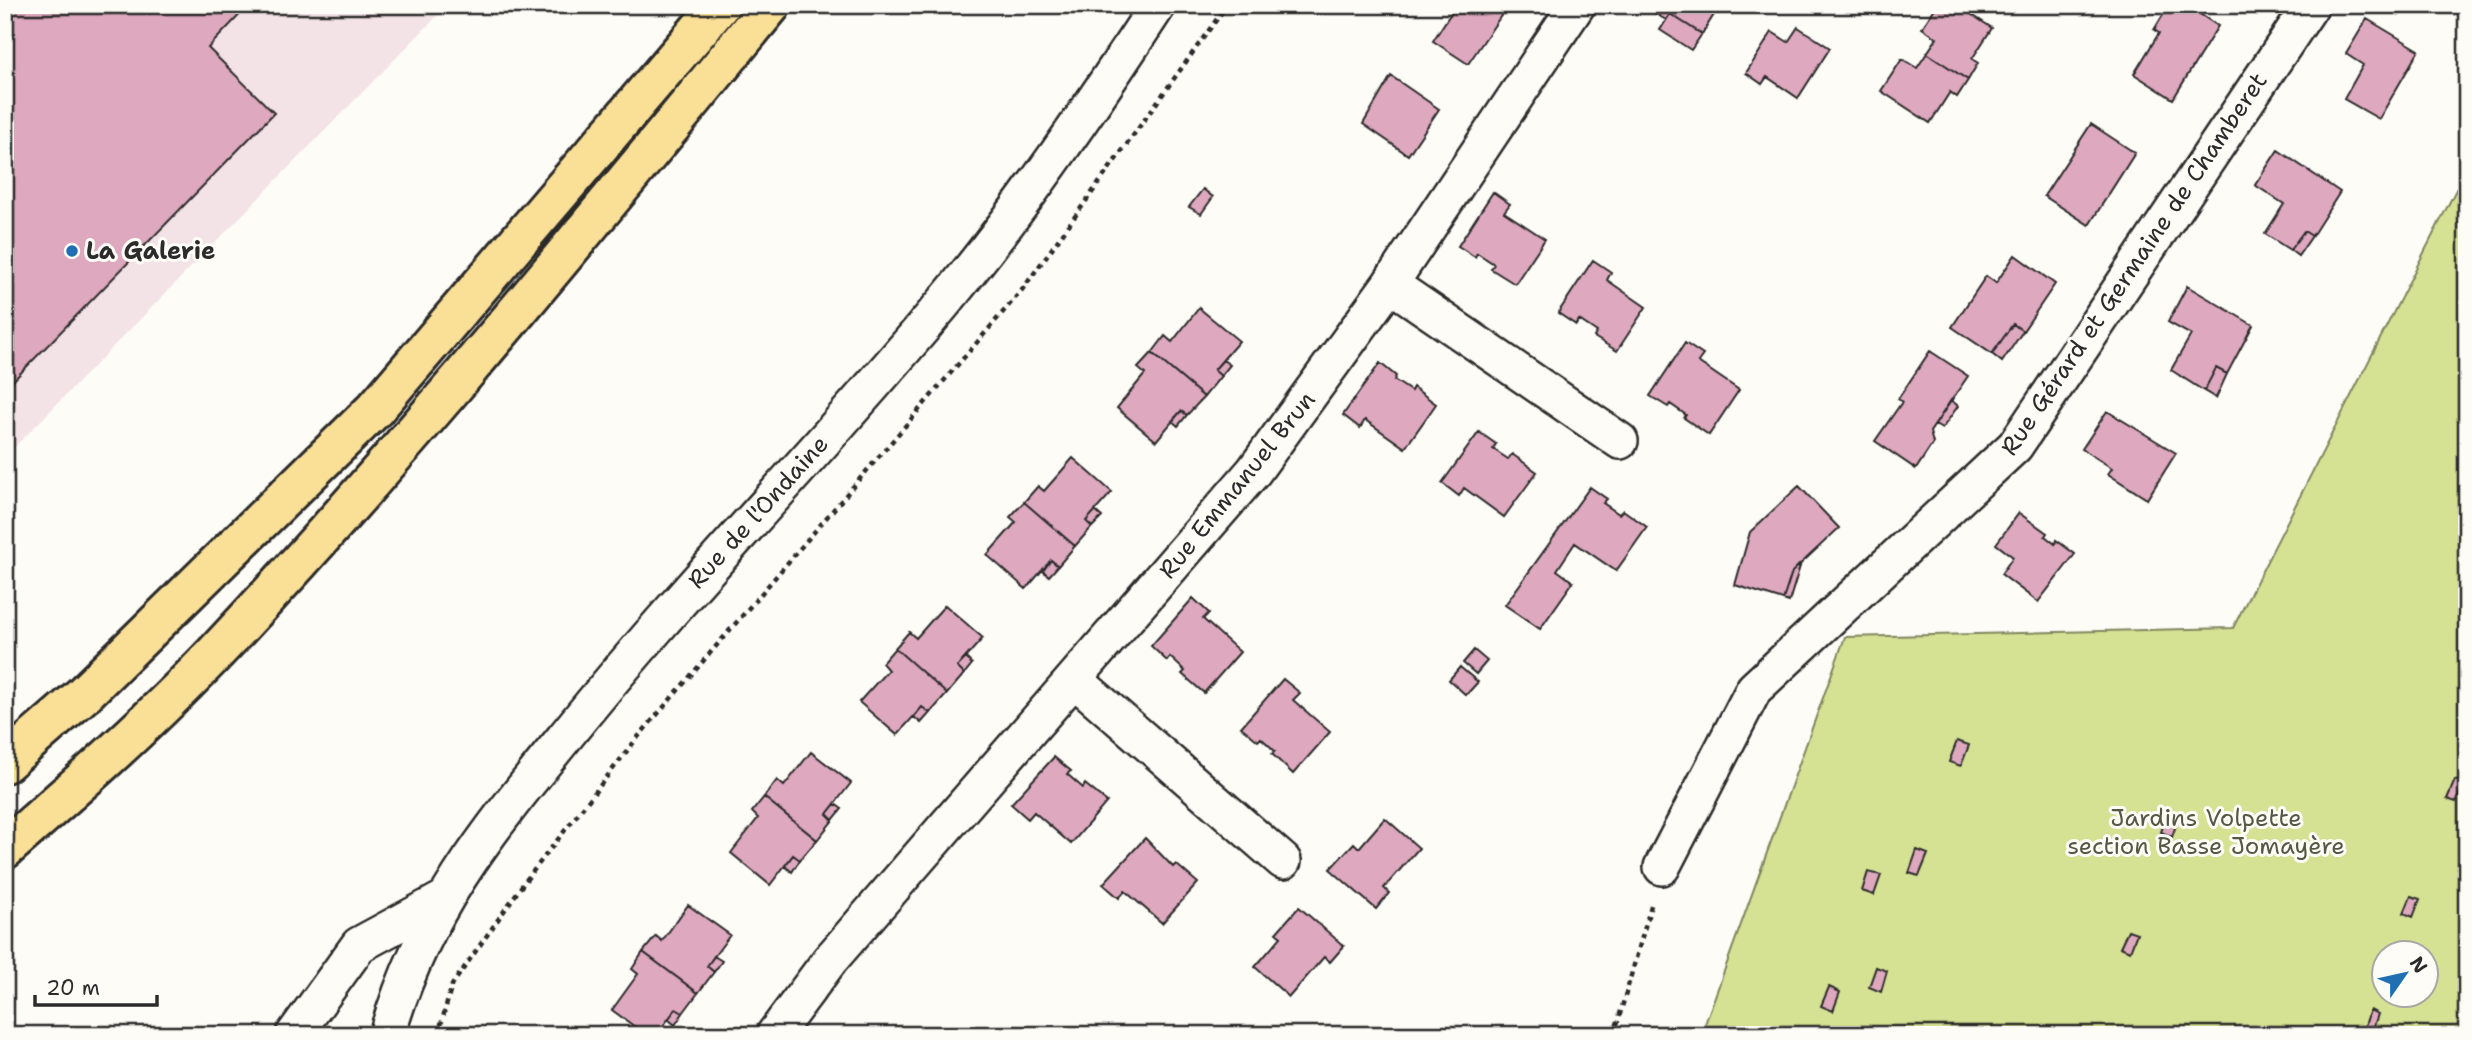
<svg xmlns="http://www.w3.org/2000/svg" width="2472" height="1040" font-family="'Shantell Sans',sans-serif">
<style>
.built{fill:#f4e3e6}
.green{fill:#d5e193;stroke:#80865f;stroke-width:2;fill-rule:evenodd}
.building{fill:#dea8be;stroke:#2b2b2b;stroke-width:2}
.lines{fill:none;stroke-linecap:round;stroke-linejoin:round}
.street-casing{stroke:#2b2b2b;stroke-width:40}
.highway-casing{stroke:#2b2b2b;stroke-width:44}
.path{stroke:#2b2b2b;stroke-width:4.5;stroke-dasharray:5 5;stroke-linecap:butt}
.street{stroke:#fdfcf7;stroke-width:35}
.highway{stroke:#fadf96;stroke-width:38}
.poi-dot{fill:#1f6fb2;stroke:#fdfcf7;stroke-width:2.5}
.labels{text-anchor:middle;stroke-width:6;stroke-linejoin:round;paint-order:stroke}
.poi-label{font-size:24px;font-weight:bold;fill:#2b2b2b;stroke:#fdfcf7;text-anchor:start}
.street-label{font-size:24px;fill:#2b2b2b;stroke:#fdfcf7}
.park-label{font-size:24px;fill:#565845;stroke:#fdfcf7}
</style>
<rect width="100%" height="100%" fill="#fdfcf7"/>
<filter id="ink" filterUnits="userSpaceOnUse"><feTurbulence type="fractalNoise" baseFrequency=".0143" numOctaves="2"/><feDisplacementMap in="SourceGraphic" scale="14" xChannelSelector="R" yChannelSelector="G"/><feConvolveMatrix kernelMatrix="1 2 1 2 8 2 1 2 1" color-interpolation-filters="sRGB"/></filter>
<g filter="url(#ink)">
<!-- built -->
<path class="built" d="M 5,5 L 448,5 L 5,457 Z"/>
<!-- green -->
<path class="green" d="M 2467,168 L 2467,1035 L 1701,1035 L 1845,637 L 2233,628 ZM 2384,953 L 2426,953 L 2426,995 L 2384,995 Z"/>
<!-- building -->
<path class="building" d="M 5,5 L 249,5 L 208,48 L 274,113 L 5,389 Z
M 1456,5 L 1507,7 L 1468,64 L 1433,41 Z
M 1653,5 L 1720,5 L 1702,34 L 1670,14 L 1666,20 L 1649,10 Z
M 1937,5 L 1957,5 L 1992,28 L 1972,59 L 1978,63 L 1968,80 L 1927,53 L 1937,38 L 1922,28 Z
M 2169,5 L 2186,5 L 2218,26 L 2173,99 L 2134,74 L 2159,33 L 2154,30 Z
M 1670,14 L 1702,34 L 1691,50 L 1660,30 Z
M 2367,19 L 2419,50 L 2379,119 L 2344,99 L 2363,65 L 2346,54 Z
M 1798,27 L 1830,48 L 1798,98 L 1767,77 L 1762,84 L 1746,73 L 1772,32 L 1788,42 Z
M 1927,53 L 1968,80 L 1957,97 L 1950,92 L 1930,123 L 1881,91 L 1902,59 L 1917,68 Z
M 1391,76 L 1439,109 L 1408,155 L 1363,124 Z
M 2091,124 L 2135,153 L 2089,225 L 2044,196 Z
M 2278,150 L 2340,192 L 2312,236 L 2304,231 L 2290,250 L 2265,234 L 2284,204 L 2255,185 Z
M 1203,189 L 1213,197 L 1201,214 L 1189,207 Z
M 1493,192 L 1510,204 L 1504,212 L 1545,239 L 1515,284 L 1491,269 L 1494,264 L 1477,253 L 1475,257 L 1458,246 Z
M 2304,231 L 2312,236 L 2298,256 L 2290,250 Z
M 2015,255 L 2055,284 L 2023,331 L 2013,324 L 1992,354 L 1952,327 L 1986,276 L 1996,283 Z
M 1593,260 L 1611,272 L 1607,280 L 1646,307 L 1617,351 L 1594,337 L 1597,332 L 1579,320 L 1576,325 L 1558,313 Z
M 2187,286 L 2253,325 L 2227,374 L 2216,368 L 2204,391 L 2171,370 L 2191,335 L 2168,322 Z
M 1199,308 L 1239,341 L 1214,370 L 1221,376 L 1204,397 L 1152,353 L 1165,336 L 1172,342 Z
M 2013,324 L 2023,331 L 2002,362 L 1992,354 Z
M 1685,343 L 1703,355 L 1698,362 L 1739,390 L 1709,435 L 1684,418 L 1686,415 L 1670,404 L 1668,407 L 1650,396 Z
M 1930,351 L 1968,376 L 1930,432 L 1933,443 L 1916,469 L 1875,441 L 1902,402 L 1898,399 Z
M 1152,353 L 1204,397 L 1187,415 L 1181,411 L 1156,441 L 1117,408 L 1145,374 L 1138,368 Z
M 1223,360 L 1230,365 L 1221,376 L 1214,370 Z
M 1380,363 L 1396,376 L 1394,380 L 1411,391 L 1413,387 L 1436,404 L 1405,448 L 1365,420 L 1360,428 L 1343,415 Z
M 2216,368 L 2227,374 L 2216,398 L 2204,391 Z
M 1951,400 L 1958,406 L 1942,429 L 1935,425 Z
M 1181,411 L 1187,415 L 1178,426 L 1172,421 Z
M 2107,411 L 2176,453 L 2147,499 L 2108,474 L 2112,468 L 2082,449 Z
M 1479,432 L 1496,444 L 1493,449 L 1508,459 L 1512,454 L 1537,472 L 1504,517 L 1464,488 L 1459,496 L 1442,483 Z
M 1073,458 L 1112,492 L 1086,521 L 1092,527 L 1075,546 L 1024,502 L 1038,486 L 1044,491 Z
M 1799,486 L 1839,528 L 1792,572 L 1783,600 L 1735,585 L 1750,532 Z
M 1590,487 L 1607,499 L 1603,503 L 1619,514 L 1623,510 L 1647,527 L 1616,571 L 1575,543 L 1557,570 L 1573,582 L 1540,629 L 1505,605 Z
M 1024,502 L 1075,546 L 1058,566 L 1051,560 L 1026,589 L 987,555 L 1016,522 L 1010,517 Z
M 1095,511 L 1102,517 L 1092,527 L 1086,521 Z
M 2019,513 L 2047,533 L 2045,536 L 2055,544 L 2056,540 L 2075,554 L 2038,602 L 2001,574 L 2013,557 L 1996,544 Z
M 1051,560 L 1058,566 L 1049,576 L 1043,571 Z
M 1801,563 L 1789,602 L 1783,600 L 1792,572 Z
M 1193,598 L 1209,613 L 1203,619 L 1240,652 L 1204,693 L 1182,674 L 1185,671 L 1170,657 L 1167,661 L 1151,646 Z
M 945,605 L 983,638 L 957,667 L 964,674 L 947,694 L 895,648 L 909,632 L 916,638 Z
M 895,648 L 947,694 L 930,713 L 922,707 L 897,735 L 859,702 L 888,670 L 882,663 Z
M 1474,650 L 1487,661 L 1476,674 L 1463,663 Z
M 966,658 L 972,664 L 964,674 L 957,667 Z
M 1460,667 L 1478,682 L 1466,695 L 1449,680 Z
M 1283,679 L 1300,693 L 1293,700 L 1330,732 L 1293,774 L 1272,754 L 1275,751 L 1261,738 L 1258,741 L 1241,727 Z
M 922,707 L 930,713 L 921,723 L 914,717 Z
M 1957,741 L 1969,745 L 1961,766 L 1949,762 Z
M 811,752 L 851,783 L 827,814 L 833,820 L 817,840 L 764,797 L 777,780 L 784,786 Z
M 1054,757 L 1071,771 L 1067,774 L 1083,788 L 1085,784 L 1107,802 L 1071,844 L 1034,812 L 1028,819 L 1011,804 Z
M 2455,780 L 2463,783 L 2456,802 L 2447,799 Z
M 764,797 L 817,840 L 800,860 L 793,855 L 770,885 L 731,853 L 758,818 L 752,812 Z
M 835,804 L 842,809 L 833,820 L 827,814 Z
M 2168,812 L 2179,816 L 2172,837 L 2161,832 Z
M 1385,818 L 1419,848 L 1384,888 L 1389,893 L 1376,909 L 1330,869 L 1354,843 L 1359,848 Z
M 1145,838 L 1173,867 L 1176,864 L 1198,883 L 1162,923 L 1125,891 L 1119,898 L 1103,884 Z
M 1917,850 L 1928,854 L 1919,876 L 1909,873 Z
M 793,855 L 800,860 L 792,872 L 785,866 Z
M 1868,872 L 1881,875 L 1874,895 L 1862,891 Z
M 2411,896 L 2420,899 L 2413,917 L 2404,913 Z
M 688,905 L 730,935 L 707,966 L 714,972 L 698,993 L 643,952 L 656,936 L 662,941 Z
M 1299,907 L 1344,946 L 1330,962 L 1324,957 L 1289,997 L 1255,967 L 1281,937 L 1276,933 Z
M 2128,930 L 2137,933 L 2130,951 L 2120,947 Z
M 643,952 L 698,993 L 683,1013 L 676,1009 L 656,1035 L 646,1035 L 612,1010 L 638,974 L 632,969 Z
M 714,956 L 722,961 L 714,972 L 707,966 Z
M 1876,967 L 1887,971 L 1881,992 L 1869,987 Z
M 1829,987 L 1840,992 L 1833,1011 L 1821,1006 Z
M 676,1009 L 683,1013 L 675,1025 L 668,1019 Z
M 2370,1010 L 2378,1014 L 2372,1032 L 2364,1029 Z"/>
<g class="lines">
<defs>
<path id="street" d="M 1390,284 L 1620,441
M 1075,680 L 1283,861
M 1662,867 L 1754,689 L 2015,446 L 2311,5
M 294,1035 L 359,945 L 442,900
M 387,1035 C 425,902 497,821 582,716 C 698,574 828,442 946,300 C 1023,207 1091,107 1158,5
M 774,1035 L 830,960 L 1254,471 L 1390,284 L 1577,5"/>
<path id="highway" d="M 5,763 L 83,695 L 375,409 L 720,5
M 5,849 C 78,785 152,720 219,649 C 413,443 591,223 771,5"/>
</defs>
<!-- street casing -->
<use href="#street" class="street-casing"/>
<!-- highway casing -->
<use href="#highway" class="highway-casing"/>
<!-- path -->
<path class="path" d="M 438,1035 L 452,985 L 523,884 L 638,737 L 1022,290 L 1227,5
M 1614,1035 L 1652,902"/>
<!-- street -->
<use href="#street" class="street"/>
<!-- highway -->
<use href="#highway" class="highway"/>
</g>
</g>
<!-- markers -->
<circle class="poi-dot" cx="72" cy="251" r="7"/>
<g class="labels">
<!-- poi labels -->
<g class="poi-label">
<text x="86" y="259">La Galerie</text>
</g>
<!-- street labels -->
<g class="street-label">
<text transform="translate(2134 264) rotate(-56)" y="8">Rue Gérard et Germaine de Chamberet</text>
<text transform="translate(1237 485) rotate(-51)" y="8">Rue Emmanuel Brun</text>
<text transform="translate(758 512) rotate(-48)" y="8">Rue de l'Ondaine</text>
</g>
<!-- park labels -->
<g class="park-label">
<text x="2206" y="826">Jardins Volpette<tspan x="2206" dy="28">section Basse Jomayère</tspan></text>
</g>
</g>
<!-- margin -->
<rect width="2472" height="1040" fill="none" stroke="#fdfcf7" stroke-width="28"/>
<rect x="14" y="14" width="2444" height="1012" fill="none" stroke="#2b2b2b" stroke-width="2.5" filter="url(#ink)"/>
<!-- north arrow -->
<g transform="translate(2405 974) rotate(56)"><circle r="33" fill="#fdfcf7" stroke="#a9a8a5" stroke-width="2"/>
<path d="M0-5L12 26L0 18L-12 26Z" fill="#1f6fb2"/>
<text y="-10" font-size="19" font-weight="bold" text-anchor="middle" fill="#2b2b2b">N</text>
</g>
<!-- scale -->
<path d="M35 995v10h122v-10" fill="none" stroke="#2b2b2b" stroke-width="3.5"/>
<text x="46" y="995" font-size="21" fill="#2b2b2b" stroke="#fdfcf7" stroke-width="5" paint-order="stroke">20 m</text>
</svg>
